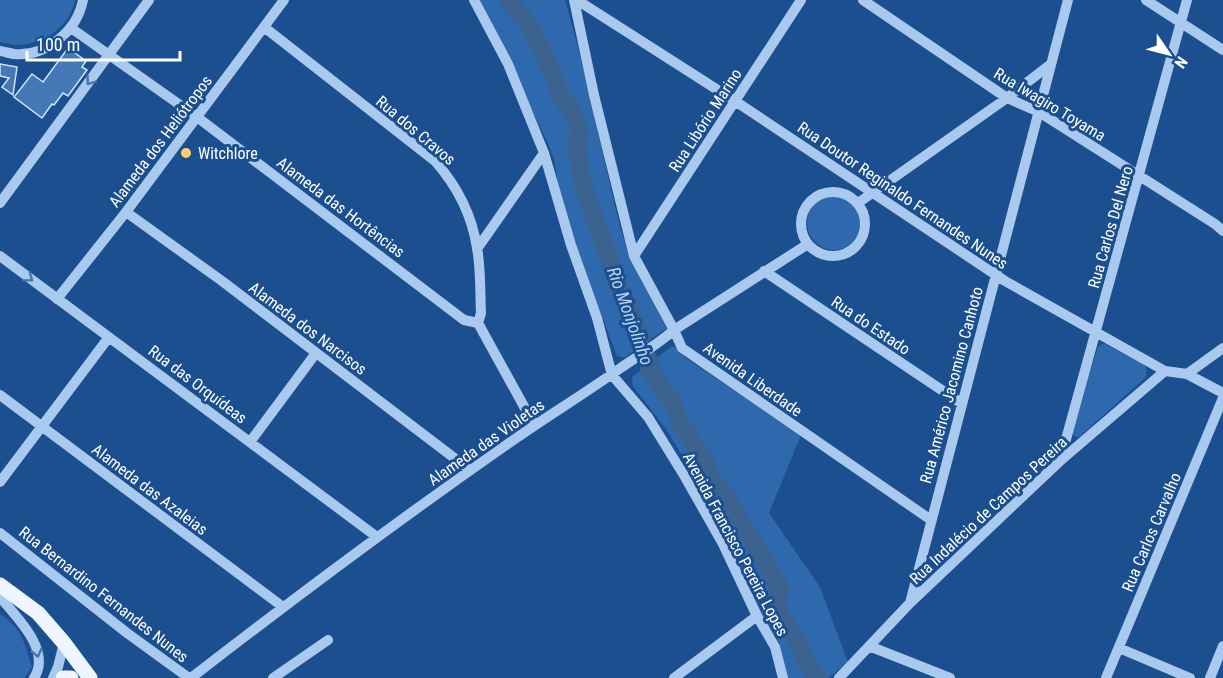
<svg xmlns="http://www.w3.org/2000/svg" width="1223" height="678" font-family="'Roboto Condensed',sans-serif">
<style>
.green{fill:#2e69ad}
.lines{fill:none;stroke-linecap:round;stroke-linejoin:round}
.river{stroke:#3c6290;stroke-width:18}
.building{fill:#4478b7;stroke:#cfe3fa;stroke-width:1.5}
.minor{stroke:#a9c9ee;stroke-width:10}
.major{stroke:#f0f6ff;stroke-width:15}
.oneway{stroke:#4674ac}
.poi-dot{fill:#ffd166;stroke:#1b4f8f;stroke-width:2}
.labels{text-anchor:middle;stroke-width:6;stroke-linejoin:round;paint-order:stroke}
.street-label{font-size:16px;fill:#fff;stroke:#1b4f8f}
.poi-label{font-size:16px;fill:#fff;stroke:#1b4f8f;text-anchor:start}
.water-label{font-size:18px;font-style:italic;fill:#b5d3f5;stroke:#1b4f8f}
</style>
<rect width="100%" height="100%" fill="#1b4f8f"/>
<!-- green -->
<path class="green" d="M 0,0 L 75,0 C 70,26 45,44 19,45 C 13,45 6,43 0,42 Z
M 478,0 L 565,0 L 580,55 L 620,227 L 630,258 L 667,329 L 661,332 L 624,358 L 617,356 L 585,271 L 560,198 L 554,159 L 547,141 Z
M807 223a27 27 0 1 1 54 0a27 27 0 1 1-54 0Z
M 1102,344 L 1105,344 L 1143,364 C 1148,368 1147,373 1145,378 L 1079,437 C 1074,437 1072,435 1070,431 L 1098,347 Z
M 672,346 L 677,348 L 684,357 L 801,435 L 769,513 L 820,587 L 848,662 L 828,678 L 787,678 L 779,642 L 756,607 L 729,535 L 668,432 L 633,386 L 632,377 Z
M 0,614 C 23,630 24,642 32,667 L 24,678 L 0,678 Z"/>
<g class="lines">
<!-- river -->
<path class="river" d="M 508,0 L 523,17 L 534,33 L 551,70 L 562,100 L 572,110 L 578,126 L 580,133 L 577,142 L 582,181 L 618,286 L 628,304 L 641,337 L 643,348 L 651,365 L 649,369 L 673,403 L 680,422 L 693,443 L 705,458 L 709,475 L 724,492 L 781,589 L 775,607 L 798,642 L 808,667 L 818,678"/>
</g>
<!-- building -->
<path class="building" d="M 68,48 L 86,61 L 82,67 L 87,70 L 68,96 L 63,93 L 54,105 L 52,104 L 42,118 L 14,97 L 32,74 L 43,82 Z
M 0,64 L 17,67 L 13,95 L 2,87 L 9,78 L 0,76 Z"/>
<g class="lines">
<!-- minor -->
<path class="minor" d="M 474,0 L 508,64 L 544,153 L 571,245 L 597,318 L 612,375 L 648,417 L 685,477 L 723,544 L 757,616 L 775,647 L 783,678
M 574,0 L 594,95 L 634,256 L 674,330 L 682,348 L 931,520
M 577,0 L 735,101 L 1005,281 L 1165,371 L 1187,374 L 1223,393
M 863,0 L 1007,98 L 1039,112 L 1215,224 L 1223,231
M 1146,0 L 1223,50
M 264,27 L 435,161 C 457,186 472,215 477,248 C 481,269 480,292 481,313 L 478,323 L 527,412 L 535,425
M 71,28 L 197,117 L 464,320 L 478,323
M 0,51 C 5,52 9,53 14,54 C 46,57 77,31 83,0
M801 224a32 32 0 1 1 64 0a32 32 0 1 1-64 0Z
M 0,203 L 149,0
M 858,203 L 1007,98 L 1051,64
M 126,212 L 222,281 L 470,470
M 477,249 L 544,153
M 0,256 L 377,537
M 634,256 L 801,0
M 764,271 L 961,403
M 57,299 L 126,212 L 284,0
M 1187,374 L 1223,348
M 0,395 L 283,607
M 250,442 L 316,353
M 1060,461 L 1187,0
M 0,482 L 109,337
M 0,533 L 127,633 L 189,678
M 0,597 C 16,617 52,650 34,678
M 910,603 L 1068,0
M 869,646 L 950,678
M 1119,648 L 1190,678
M 53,678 L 58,667 L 64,643
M 191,678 C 293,599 396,522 502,448 C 541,420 583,395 622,367 C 640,355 658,344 674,330 L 808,244
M 273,678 L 328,640
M 674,678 L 757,616
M 839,678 L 910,603 L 1060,461 L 1165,371
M 1106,678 L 1223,398
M 1210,678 L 1223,646"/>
<!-- major -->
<path class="major" d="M 0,585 L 38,613 L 64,643 L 90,678
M 63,678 L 71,678"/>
</g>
<!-- one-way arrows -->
<defs><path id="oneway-chevron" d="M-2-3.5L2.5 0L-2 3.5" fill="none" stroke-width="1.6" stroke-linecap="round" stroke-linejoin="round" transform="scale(1.5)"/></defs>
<g class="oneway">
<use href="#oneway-chevron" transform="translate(90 81) rotate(126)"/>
<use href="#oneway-chevron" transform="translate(29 278) rotate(37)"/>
<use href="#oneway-chevron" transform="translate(37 653) rotate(77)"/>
</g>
<!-- markers -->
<circle class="poi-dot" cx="186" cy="153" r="6"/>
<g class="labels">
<!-- street labels -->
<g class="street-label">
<text transform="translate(1050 104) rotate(31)" y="6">Rua Iwagiro Toyama</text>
<text transform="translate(705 120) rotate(-57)" y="6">Rua Libório Marino</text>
<text transform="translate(416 130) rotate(40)" y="6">Rua dos Cravos</text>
<text transform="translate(160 141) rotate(-53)" y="6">Alameda dos Heliótropos</text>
<text transform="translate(903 195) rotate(34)" y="6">Rua Doutor Reginaldo Fernandes Nunes</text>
<text transform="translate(341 207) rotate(37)" y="6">Alameda das Hortências</text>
<text transform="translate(1110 227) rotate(-74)" y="6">Rua Carlos Del Nero</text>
<text transform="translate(871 325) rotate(34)" y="6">Rua do Estado</text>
<text transform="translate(308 328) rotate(37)" y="6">Alameda dos Narcisos</text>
<text transform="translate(753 379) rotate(35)" y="6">Avenida Liberdade</text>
<text transform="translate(198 384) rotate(37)" y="6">Rua das Orquídeas</text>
<text transform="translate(951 385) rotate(-75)" y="6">Rua Américo Jacomino Canhoto</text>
<text transform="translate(486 442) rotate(-35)" y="6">Alameda das Violetas</text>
<text transform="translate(150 489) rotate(37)" y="6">Alameda das Azaleias</text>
<text transform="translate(988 510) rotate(-43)" y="6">Rua Indalécio de Campos Pereira</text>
<text transform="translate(1151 532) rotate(-67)" y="6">Rua Carlos Carvalho</text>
<text transform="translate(736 544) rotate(62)" y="6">Avenida Francisco Pereira Lopes</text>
<text transform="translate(104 594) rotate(38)" y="6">Rua Bernardino Fernandes Nunes</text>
</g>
<!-- poi labels -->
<g class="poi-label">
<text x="198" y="159">Witchlore</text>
</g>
<!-- water labels -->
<g class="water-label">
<text transform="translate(630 316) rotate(70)" y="6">Rio Monjolinho</text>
</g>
</g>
<!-- north arrow -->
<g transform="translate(1169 54) rotate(125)" stroke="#1b4f8f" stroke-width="4.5" paint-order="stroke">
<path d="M0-4.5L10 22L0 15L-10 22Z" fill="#ffffff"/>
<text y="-9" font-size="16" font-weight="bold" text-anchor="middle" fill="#ffffff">N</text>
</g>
<!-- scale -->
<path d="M27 51v9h153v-9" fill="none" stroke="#ffffff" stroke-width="3"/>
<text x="36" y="51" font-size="18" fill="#ffffff" stroke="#1b4f8f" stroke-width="4.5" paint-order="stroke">100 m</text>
</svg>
